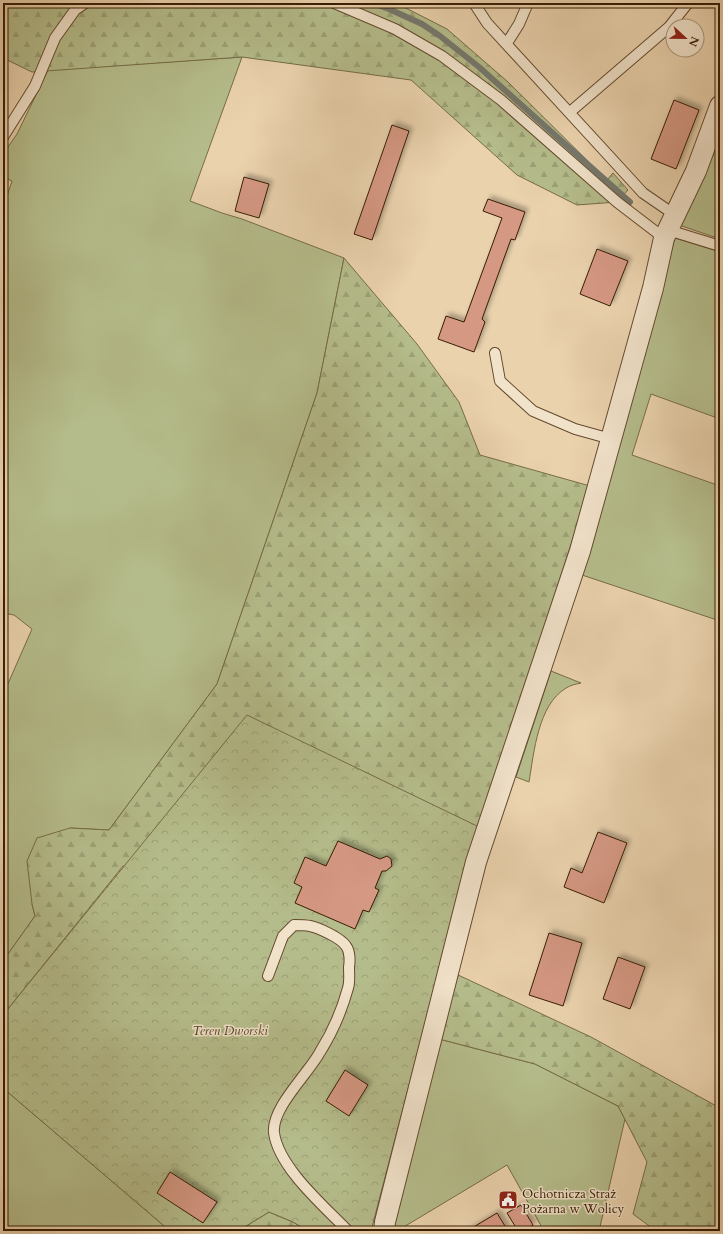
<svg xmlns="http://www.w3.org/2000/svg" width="723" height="1234" font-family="Cardo,serif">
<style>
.grass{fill:#b5bc8b;stroke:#766c47}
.forest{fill:url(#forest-firs);stroke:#766c47}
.park{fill:url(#park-crowns);stroke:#766c47}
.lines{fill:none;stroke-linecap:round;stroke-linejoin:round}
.stream{stroke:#75786e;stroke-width:6}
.building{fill:#d59883;stroke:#381d03;filter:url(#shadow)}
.service-casing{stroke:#644a2e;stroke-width:12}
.minor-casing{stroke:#644a2e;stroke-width:22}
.service{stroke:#f1e2ca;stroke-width:10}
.minor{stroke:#f1e2ca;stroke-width:20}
.labels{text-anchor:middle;stroke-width:3;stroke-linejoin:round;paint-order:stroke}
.park-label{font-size:13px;font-style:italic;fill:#574525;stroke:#f1e2ca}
.poi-label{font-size:13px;fill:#381d03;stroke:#f1e2ca;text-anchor:start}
</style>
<defs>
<pattern id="forest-firs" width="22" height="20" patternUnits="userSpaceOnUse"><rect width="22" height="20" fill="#b5bc8b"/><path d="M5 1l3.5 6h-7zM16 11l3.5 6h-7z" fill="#9ca176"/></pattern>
<pattern id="park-crowns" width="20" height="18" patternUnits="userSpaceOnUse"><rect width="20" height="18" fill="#b5bc8b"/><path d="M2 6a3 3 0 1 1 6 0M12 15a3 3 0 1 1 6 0" fill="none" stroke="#9ca176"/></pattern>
<filter id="shadow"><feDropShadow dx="3.5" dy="-3.5" stdDeviation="2" flood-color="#0004"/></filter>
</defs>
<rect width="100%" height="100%" fill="#ead2ad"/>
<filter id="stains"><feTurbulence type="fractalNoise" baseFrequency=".005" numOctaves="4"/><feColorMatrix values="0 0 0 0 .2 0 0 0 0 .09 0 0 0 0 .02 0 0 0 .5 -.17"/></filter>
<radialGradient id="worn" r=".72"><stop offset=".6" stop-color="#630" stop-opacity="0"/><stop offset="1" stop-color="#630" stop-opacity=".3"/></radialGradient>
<!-- grass -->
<path class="grass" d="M 242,57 L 190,201 L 222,213 L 242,219 L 344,258 L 317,393 L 217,684 L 109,830 L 70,828 L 32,904 L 35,916 L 3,961 L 3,695 L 32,629 L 14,615 L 3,613 L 3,208 L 12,181 L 3,177 L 3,154 L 17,134 L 48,70 Z
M 720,130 L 720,239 L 679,225 Z
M 675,238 L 720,252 L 720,419 L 651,394 L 632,455 L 720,486 L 720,621 L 582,575 Z
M 551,671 L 581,683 C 576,684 571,685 566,688 C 538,705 534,752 529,782 L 516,777 Z
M 439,1039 L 535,1064 L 618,1106 L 625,1119 L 599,1231 L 544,1231 L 507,1165 L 397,1231 L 391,1231 Z
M 3,1088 L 170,1231 L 3,1231 Z"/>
<!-- forest -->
<path class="forest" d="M 3,3 L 396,3 L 447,29 L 508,82 L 607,180 L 613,173 L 628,190 L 617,202 L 577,205 L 517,175 L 411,80 L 242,57 L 32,72 L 3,58 Z
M 344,258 L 417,344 L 459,402 L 480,455 L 590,486 L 479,827 L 123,866 L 3,1015 L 3,961 L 35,916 L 32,904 L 27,861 L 37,838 L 70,828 L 109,830 L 217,684 L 317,393 Z
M 456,974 L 591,1037 L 720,1108 L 720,1231 L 656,1231 L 633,1214 L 647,1162 L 618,1106 L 535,1064 L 439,1039 Z
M 269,1212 L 293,1222 L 308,1231 L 238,1231 Z"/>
<!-- park -->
<path class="park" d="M 247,715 L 479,827 L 469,855 L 371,1231 L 308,1231 L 293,1222 L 269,1212 L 238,1231 L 170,1231 L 3,1088 L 3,1015 Z"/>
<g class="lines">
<!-- stream -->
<path class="stream" d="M 372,3 L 389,9 L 422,24 L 440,36 L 479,67 L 630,202"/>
</g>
<!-- building -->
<path class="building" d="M 674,100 L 699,110 L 676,169 L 651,159 Z
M 392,125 L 409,131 L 372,240 L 354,234 Z
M 244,177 L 269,184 L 259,218 L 235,211 Z
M 488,199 L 525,212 L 515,240 L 511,239 L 482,319 L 485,322 L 474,352 L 438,339 L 446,316 L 464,322 L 502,218 L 483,211 Z
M 597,249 L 628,261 L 610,306 L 580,294 Z
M 598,832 L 627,843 L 604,903 L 564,887 L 571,868 L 582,873 Z
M 338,841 L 380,859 L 387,856 L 391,859 L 392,866 L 386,871 L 382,871 L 375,888 L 379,890 L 369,912 L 363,910 L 355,929 L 295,903 L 302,887 L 294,883 L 305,857 L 326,866 Z
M 549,933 L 582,943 L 563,1006 L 529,995 Z
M 618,957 L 645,967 L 630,1009 L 603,999 Z
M 345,1070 L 368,1085 L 349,1116 L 326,1101 Z
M 170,1172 L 217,1202 L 203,1223 L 157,1193 Z
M 521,1205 L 533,1225 L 523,1231 L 518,1231 L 507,1213 Z
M 497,1213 L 508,1231 L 467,1231 Z"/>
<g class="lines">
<defs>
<path id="service" d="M 334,3 L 395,29 L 442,56 L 501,100 L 617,202 L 664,238
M 474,3 L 487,23 L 643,193 L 675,215
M 507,43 L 519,24 L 528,3
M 570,112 L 669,27 L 688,3
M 3,137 L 35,86 L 55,38 L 75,10 L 85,3
M 668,230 L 720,246
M 495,353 L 500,381 L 533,411 L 575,429 L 611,439
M 268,976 L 283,936 L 294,925 C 299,925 305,925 310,926 C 319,928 341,938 346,946 C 350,951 350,961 349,967 C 349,974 350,982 348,988 C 342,1010 332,1033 320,1052 C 309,1073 271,1108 274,1133 C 279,1168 324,1206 348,1231"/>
<path id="minor" d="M 384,1231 L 385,1222 L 476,862 L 580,551 L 653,288 L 664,238 L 696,171 L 720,106"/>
</defs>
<!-- service casing -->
<use href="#service" class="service-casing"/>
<!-- minor casing -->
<use href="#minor" class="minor-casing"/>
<!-- service -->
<use href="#service" class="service"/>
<!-- minor -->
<use href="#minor" class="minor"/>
</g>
<!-- icons -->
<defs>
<symbol id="civic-square" viewBox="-11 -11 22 22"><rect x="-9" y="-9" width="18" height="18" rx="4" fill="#8f2418" stroke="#f1e2ca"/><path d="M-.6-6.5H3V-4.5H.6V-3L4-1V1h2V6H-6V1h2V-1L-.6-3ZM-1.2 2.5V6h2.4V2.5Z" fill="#fff"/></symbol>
</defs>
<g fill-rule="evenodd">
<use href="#civic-square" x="497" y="1189" width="22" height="22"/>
</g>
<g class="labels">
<!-- park labels -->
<g class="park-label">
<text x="230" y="1035">Teren Dworski</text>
</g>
<!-- poi labels -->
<g class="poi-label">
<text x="522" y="1198">Ochotnicza Straż<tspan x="522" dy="15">Pożarna w Wolicy</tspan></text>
</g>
</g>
<!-- margin -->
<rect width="723" height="1234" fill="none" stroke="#ead2ad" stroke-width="16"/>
<rect x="4" y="4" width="715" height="1226" fill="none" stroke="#381d03" stroke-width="2"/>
<rect x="8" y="8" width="707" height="1218" fill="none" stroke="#381d03"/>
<!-- north arrow -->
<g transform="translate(685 38) rotate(112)"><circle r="19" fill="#f1e2ca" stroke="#a7937a"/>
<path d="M0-3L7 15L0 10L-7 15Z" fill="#8f2418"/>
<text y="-6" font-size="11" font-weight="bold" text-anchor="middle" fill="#381d03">N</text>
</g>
<rect width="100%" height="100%" filter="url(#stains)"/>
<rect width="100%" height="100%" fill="url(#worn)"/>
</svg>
